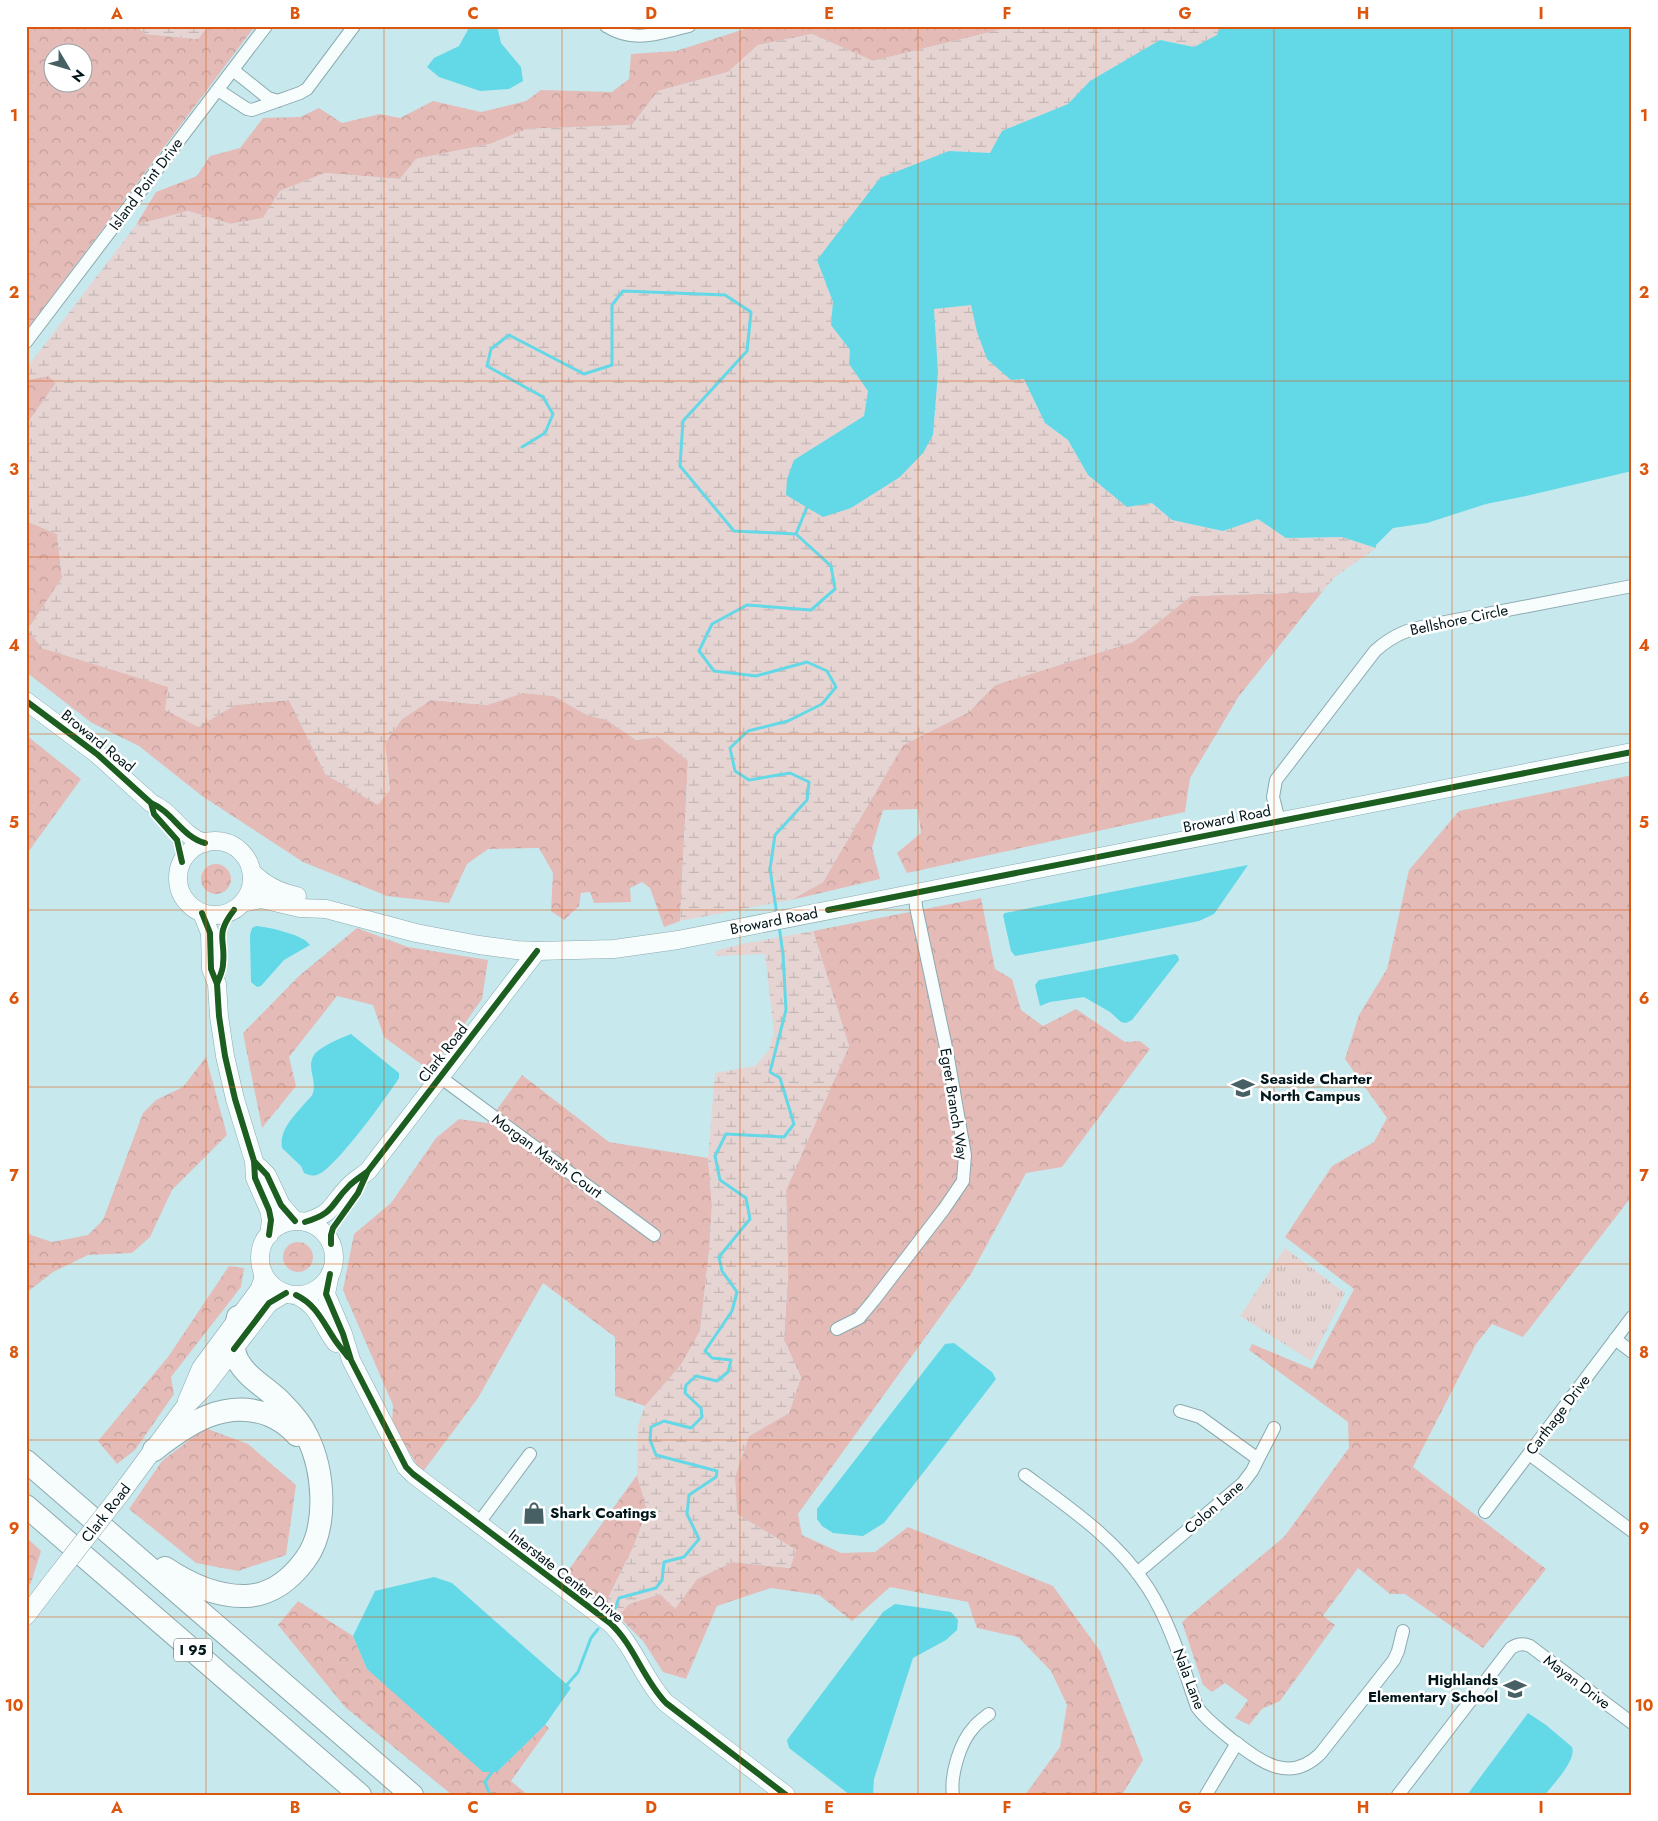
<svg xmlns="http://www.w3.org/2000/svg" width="1658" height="1821" font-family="Jost,sans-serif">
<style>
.grass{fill:url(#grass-tufts)}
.forest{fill:url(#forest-crowns);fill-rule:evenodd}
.wetland{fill:url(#wetland-marsh)}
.water{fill:#63d8e6}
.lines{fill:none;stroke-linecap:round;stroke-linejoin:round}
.stream{stroke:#63d8e6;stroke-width:3}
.street-casing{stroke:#8baaaf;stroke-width:14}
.secondary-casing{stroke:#8baaaf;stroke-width:19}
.highway-casing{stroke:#8baaaf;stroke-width:24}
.street{stroke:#f7fcfc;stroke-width:12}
.secondary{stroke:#f7fcfc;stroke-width:18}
.highway{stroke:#f7fcfc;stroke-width:22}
.secondary-bridge-casing{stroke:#8baaaf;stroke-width:19;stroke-linecap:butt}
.secondary-bridge{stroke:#f7fcfc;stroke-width:18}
.cycleway-casing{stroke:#fff;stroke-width:9}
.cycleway{stroke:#1b5e20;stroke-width:6}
.grid{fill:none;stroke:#dc560d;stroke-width:1;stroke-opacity:0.55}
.labels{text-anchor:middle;stroke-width:5;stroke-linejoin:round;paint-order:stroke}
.shield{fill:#fff;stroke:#4c5c5f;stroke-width:1}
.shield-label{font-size:14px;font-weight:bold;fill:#00161a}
.street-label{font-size:15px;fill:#00161a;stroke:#fff}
.poi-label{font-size:15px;font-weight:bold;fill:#00161a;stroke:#fff;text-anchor:start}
.neatline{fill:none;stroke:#dc560d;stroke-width:2}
.grid-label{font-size:16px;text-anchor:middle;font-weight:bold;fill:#dc560d}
</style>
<defs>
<pattern id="grass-tufts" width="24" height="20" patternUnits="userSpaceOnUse" patternTransform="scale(1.25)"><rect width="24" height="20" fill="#e5d4d2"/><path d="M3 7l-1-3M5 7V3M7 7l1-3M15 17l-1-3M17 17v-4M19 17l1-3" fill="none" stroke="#c3b5b4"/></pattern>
<pattern id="forest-crowns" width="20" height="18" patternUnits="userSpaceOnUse" patternTransform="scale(1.25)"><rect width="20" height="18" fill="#e4bbb7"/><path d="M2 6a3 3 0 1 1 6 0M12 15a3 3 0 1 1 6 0" fill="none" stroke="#c2a09d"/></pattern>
<pattern id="wetland-marsh" width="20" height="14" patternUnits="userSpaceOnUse" patternTransform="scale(1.25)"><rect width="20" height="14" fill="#e5d4d2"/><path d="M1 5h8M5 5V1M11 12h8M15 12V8" fill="none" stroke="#c3b5b4"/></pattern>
</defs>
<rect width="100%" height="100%" fill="#c7e9ee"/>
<!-- grass -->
<path class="grass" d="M 1285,1248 L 1345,1293 L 1311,1361 L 1240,1316 Z"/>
<!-- forest -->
<path class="forest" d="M 26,26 L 136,26 L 146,34 L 198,39 L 208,26 L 255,26 L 26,331 ZM 52,52 L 82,52 L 82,82 L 52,82 Z
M 754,26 L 1015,26 L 873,61 L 812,34 L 758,45 L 728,72 L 658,91 L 632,125 L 527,129 L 490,144 L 416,159 L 400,179 L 325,173 L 280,191 L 263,218 L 231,224 L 188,211 L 136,225 L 156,192 L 197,176 L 210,156 L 240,148 L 263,118 L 300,117 L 319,108 L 342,123 L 380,114 L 400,118 L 433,101 L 481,112 L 526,101 L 541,90 L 612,92 L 629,79 L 631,54 L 676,51 Z
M 49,376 L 56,383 L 26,425 L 26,380 Z
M 26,521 L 57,534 L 62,578 L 28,629 L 42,648 L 169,687 L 198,727 L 235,705 L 289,700 L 326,775 L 390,790 L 385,743 L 402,719 L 431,700 L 487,705 L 523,693 L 554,696 L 587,715 L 607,720 L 636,740 L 659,737 L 688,761 L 680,921 L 664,927 L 650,888 L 642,882 L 630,888 L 631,902 L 594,903 L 590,892 L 581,893 L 579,906 L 564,920 L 551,911 L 553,873 L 539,848 L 488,849 L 467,864 L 449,903 L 387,896 L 303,862 L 202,796 L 139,746 L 92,723 L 26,672 Z
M 1322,592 L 1239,696 L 1190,778 L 1185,812 L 907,873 L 897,853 L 921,833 L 918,809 L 883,810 L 872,848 L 880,879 L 791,900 L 823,882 L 903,745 L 969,712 L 995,685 L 1133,642 L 1191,596 Z
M 26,735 L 81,779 L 26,855 Z
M 1632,775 L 1632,1196 L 1523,1337 L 1492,1324 L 1476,1344 L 1413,1467 L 1546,1569 L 1483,1648 L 1405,1594 L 1390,1594 L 1358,1568 L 1323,1616 L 1335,1625 L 1280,1701 L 1262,1709 L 1249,1725 L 1235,1718 L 1248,1700 L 1225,1683 L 1212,1692 L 1203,1685 L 1182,1622 L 1284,1537 L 1349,1448 L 1348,1422 L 1249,1350 L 1252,1344 L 1312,1369 L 1354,1289 L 1285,1237 L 1332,1166 L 1374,1142 L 1387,1118 L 1345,1059 L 1359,1015 L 1387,969 L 1409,870 L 1459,811 Z
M201 879a15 15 0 1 1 30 0a15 15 0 1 1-30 0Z
M 981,898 L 995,969 L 1012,979 L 1021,1010 L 1043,1026 L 1076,1009 L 1125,1042 L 1140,1041 L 1150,1049 L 1062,1167 L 1026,1173 L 971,1274 L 798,1514 L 802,1535 L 841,1553 L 875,1552 L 908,1527 L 1053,1586 L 1100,1651 L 1143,1760 L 1122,1795 L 1025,1795 L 1060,1747 L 1067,1705 L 1051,1671 L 1018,1637 L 977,1628 L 968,1602 L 890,1587 L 852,1621 L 819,1595 L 771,1588 L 717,1606 L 686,1679 L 663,1672 L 643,1641 L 618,1616 L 629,1604 L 660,1594 L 675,1608 L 697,1579 L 732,1562 L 790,1568 L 796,1550 L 737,1514 L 735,1477 L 749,1436 L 789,1413 L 801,1377 L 784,1340 L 788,1273 L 786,1190 L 849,1046 L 813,931 Z
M 357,928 L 408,947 L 488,960 L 482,999 L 441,1057 L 425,1067 L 384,1037 L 373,1005 L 337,996 L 289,1057 L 296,1086 L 262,1128 L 243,1033 L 299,976 Z
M 206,1057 L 227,1135 L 172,1190 L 150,1237 L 132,1253 L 88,1255 L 53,1272 L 26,1293 L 26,1230 L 31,1235 L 52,1242 L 88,1235 L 103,1220 L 143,1113 L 156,1100 L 183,1087 Z
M 522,1075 L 609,1142 L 708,1158 L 712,1205 L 709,1252 L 700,1332 L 681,1365 L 645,1406 L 615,1396 L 615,1337 L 543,1283 L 478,1398 L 422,1473 L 392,1424 L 393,1405 L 343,1290 L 354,1234 L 391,1203 L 436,1138 L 459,1119 L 487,1123 Z
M283 1257a15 15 0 1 1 30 0a15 15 0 1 1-30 0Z
M 229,1266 L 244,1268 L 241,1287 L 171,1377 L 174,1394 L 135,1450 L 117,1464 L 98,1441 L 168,1357 Z
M 205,1428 L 248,1444 L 296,1485 L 286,1555 L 238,1571 L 196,1563 L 129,1509 L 162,1461 Z
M 637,1475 L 647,1510 L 633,1548 L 609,1596 L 607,1608 L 565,1575 Z
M 26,1537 L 41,1551 L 31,1583 L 26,1589 Z
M 298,1601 L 353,1636 L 367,1669 L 497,1772 L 545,1725 L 549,1728 L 511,1781 L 528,1795 L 452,1795 L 345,1707 L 278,1625 Z"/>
<!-- wetland -->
<path class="wetland" d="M 136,26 L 208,26 L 198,39 L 146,34 Z
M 1015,26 L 1221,26 L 1217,35 L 1194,47 L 1160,40 L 1090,81 L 1068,104 L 1002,131 L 990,153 L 949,151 L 817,260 L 833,302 L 831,325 L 850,350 L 849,364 L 868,391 L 864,416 L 794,460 L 933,435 L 938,372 L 933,309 L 972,305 L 977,332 L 1024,379 L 1045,423 L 1068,440 L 1088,475 L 1152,503 L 1172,520 L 1222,531 L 1258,519 L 1286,538 L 1342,537 L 1376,548 L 1335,577 L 1322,592 L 1191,596 L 1133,642 L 995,685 L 969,712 L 903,745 L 823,882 L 791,900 L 680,921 L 688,761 L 659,737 L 637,740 L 607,720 L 587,715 L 554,696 L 523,693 L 487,705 L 431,700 L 402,719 L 385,743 L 390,790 L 378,805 L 326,775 L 289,700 L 235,705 L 198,727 L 165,710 L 168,687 L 42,648 L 28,629 L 62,578 L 57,534 L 26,521 L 26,425 L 56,383 L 49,376 L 26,380 L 26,369 L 136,225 L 188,211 L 231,224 L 263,218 L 280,191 L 325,173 L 400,179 L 416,159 L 490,144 L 527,129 L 632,125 L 658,91 L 728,72 L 758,45 L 812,34 L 873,61 Z
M 813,931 L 849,1046 L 786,1190 L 788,1273 L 784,1340 L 801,1377 L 789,1413 L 749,1436 L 735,1477 L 737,1514 L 796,1550 L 790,1568 L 732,1562 L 697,1579 L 675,1609 L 660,1594 L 629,1604 L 618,1616 L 607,1608 L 609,1596 L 633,1548 L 647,1510 L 637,1475 L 638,1425 L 645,1406 L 681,1365 L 700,1331 L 709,1252 L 712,1205 L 708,1158 L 715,1073 L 755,1066 L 769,1050 L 774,1032 L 765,954 L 716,956 L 715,953 L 718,950 L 747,943 Z"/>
<!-- water -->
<path class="water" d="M 470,26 L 497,26 L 501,43 L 521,67 L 523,81 L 509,89 L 480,91 L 439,77 L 427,67 L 434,58 L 459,46 Z
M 1221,26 L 1632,26 L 1632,471 L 1526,496 L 1486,504 L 1427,523 L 1393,528 L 1376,545 L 1376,548 L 1342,537 L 1286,538 L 1258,519 L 1223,531 L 1172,520 L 1152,503 L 1127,507 L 1088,475 L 1068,440 L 1045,423 L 1024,379 L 1011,380 L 987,359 L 977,332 L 971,305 L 934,309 L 938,372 L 933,435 L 923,453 L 900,477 L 851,508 L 823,517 L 786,495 L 787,479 L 794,460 L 864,416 L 868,391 L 849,364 L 850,350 L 831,325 L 833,302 L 817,260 L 880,178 L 949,151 L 990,153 L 1002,131 L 1068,104 L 1090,81 L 1160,40 L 1194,47 L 1217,35 Z
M 1248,865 L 1214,914 L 1199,921 L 1082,944 L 1015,956 L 1011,951 L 1003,915 L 1005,913 Z
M 256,926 C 269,927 304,935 310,945 L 284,960 L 261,986 L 257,987 L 251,982 L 250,935 L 252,928 Z
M 1175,954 L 1178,956 L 1179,960 L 1132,1020 L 1126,1023 L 1121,1022 L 1110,1012 L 1084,997 L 1050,1002 L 1040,1006 L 1035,985 L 1039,980 Z
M 351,1034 L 399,1073 L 399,1078 C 387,1097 336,1167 319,1174 C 313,1177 309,1175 304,1173 L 301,1166 L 282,1148 C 279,1129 295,1115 306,1102 C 309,1099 312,1096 313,1093 C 317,1079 306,1068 314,1055 C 319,1047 341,1038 351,1034 Z
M 954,1343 L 992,1372 L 996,1379 L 884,1523 L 863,1536 L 833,1533 L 822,1526 L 817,1519 L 817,1509 L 945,1344 Z
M 434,1577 L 452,1583 L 571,1688 L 545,1725 L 497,1772 L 483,1772 L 367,1669 L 353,1636 L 375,1591 Z
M 895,1604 L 951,1612 L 958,1620 L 957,1630 L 946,1640 L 913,1658 L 874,1779 L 873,1795 L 850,1795 L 789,1748 L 787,1740 L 883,1612 Z
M 1528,1713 L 1546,1725 L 1572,1747 C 1577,1760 1553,1784 1545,1795 L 1467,1795 Z"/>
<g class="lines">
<!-- stream -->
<path class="stream" d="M 522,447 L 545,433 L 553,414 L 543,397 L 487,366 L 491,349 L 509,335 L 584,374 L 612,365 L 612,305 L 623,291 L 725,295 L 751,312 L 747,351 L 683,421 L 680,466 L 734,531 L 796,534
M 777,915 L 770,869 L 775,835 L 807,800 L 809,782 L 790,773 L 749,780 L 735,771 L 730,748 L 748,731 L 788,721 L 822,704 L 836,687 L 827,671 L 807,662 L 756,676 L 714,671 L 699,651 L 712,624 L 747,605 L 811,610 L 835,589 L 831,566 L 796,534 L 807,507
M 614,1611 L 619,1598 L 656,1588 L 662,1580 L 664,1562 L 684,1557 L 699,1539 L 687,1514 L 689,1495 L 716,1477 L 717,1471 L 656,1455 L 650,1440 L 651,1427 L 664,1421 L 691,1428 L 702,1417 L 701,1408 L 685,1393 L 686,1385 L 696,1376 L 717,1381 L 728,1372 L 731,1360 L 712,1358 L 705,1351 L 732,1311 L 737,1292 L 722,1271 L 719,1257 L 750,1219 L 746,1198 L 720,1180 L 715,1156 L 726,1134 L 784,1137 L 794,1124 L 780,1078 L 770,1072 L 786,1010 L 783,954 L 779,926
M 565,1687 L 578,1672 L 591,1638 L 598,1629
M 490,1795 L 485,1782 L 494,1769"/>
<defs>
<path id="street" d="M 606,26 C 635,44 658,33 689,26
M 233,70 L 268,98 L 278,101
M 218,90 L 247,109 L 252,110 L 300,93 L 307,89 L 354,26
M 26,342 L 266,26
M 1279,821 L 1273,797 L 1276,780 L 1375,651 C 1395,633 1410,629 1435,624 L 1632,586
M 440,1077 L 654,1235
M 837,1329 L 859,1318 L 874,1300 L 944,1209 L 963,1181 L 965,1155 L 947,1052 L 916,907 L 915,893
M 1615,1339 L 1632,1352
M 1180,1411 L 1200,1417 L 1258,1459
M 1529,1454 L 1632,1531
M 1025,1475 C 1070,1508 1117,1540 1148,1588 C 1171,1624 1183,1667 1197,1707 C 1206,1720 1219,1729 1231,1739 C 1259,1760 1288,1785 1320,1754 L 1394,1660 L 1398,1651 L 1403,1631
M 1485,1512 L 1632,1317
M 478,1524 L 530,1454
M 1137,1573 L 1243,1483 L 1252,1471 L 1274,1428
M 953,1795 C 950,1775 960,1742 974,1727 C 978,1722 984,1718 989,1714
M 1206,1795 L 1237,1743
M 1398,1795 L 1511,1648 C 1517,1644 1523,1643 1530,1646 L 1632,1723"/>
<path id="secondary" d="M 26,701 L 97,754 L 151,803 C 173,812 182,837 205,843
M178 878a37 37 0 1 1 74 0a37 37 0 1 1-74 0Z
M 251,871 C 264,885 278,892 297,896
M 242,903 L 261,899 L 300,908 L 326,909 L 416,933 L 479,945 L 516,950 L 537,951 L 614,949 L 678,940 L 1632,752
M 202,913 L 210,933 L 211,969 L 217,984 L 219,1016 L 225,1056 L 235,1099 L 254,1161 L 255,1178 L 269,1210 L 271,1220 L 269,1235
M 259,1167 L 267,1175 L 281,1205 L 295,1221
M260 1258a37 37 0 1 1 74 0a37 37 0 1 1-74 0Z
M 305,1222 C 335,1213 330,1205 349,1186 C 355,1180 362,1176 368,1171 L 537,951
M 330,1274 L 326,1294 L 343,1334 L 351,1360 L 406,1467 L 413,1474 L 610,1623 C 634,1645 643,1679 666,1703 L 786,1795
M 296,1295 C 320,1306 321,1324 336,1343
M 187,1401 L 201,1368 L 259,1290 L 263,1280 L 263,1272
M 122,1492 L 184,1408 L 204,1388 L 269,1303 L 286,1293
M 26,1616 L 55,1578"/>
<path id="highway" d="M 154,1450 C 187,1424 225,1398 269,1415 C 279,1419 289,1426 297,1435
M 26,1461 L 412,1795
M 26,1506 L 360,1795
M 165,1568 C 189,1584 216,1597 246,1596 C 271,1595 291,1579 305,1560 C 329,1528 324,1470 307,1436 C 302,1425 291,1412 282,1403 C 269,1389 248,1379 238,1361 C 230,1347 235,1332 238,1317"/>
</defs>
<!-- street casing -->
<use href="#street" class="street-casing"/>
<!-- secondary casing -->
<use href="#secondary" class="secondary-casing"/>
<!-- highway casing -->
<use href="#highway" class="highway-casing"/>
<!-- street -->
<use href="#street" class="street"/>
<!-- secondary -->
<use href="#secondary" class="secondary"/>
<!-- highway -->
<use href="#highway" class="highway"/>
<defs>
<path id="secondary-bridge" d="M 55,1578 L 122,1492"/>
</defs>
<!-- secondary-bridge casing -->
<use href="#secondary-bridge" class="secondary-bridge-casing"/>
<!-- secondary-bridge -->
<use href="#secondary-bridge" class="secondary-bridge"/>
<defs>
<path id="cycleway" d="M 26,701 L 97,754 L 151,803 C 173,812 182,837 205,843
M 151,803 L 154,814 L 177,840 L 182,862
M 828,910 L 1632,752
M 202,913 L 210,933 L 211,969 L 217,984 L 219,1016 L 225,1056 L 235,1099 L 254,1161 L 255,1178 L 269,1210 L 271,1220 L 269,1235
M 217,984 C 219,978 223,971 223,964 C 226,938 214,936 234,910
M 254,1161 L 267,1175 L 281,1205 L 295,1221
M 305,1222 C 335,1213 330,1205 349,1186 C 355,1180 362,1176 368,1171 L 537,951
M 331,1244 L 331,1235 L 333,1228 L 358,1193 L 367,1173
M 330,1274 L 326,1294 L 343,1334 L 351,1360 L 406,1467 L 413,1474 L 610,1623 C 634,1645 643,1679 666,1703 L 786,1795
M 296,1295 C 315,1304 322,1320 333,1337 C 337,1344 343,1350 348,1357
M 234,1349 L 269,1303 L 286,1293"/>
</defs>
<!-- cycleway casing -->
<use href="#cycleway" class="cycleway-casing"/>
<!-- cycleway -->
<use href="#cycleway" class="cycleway"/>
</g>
<!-- grid -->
<path class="grid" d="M 206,26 L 206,1795M 384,26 L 384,1795M 562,26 L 562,1795M 740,26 L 740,1795M 918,26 L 918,1795M 1096,26 L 1096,1795M 1274,26 L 1274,1795M 1452,26 L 1452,1795M 26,204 L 1632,204M 26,381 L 1632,381M 26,557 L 1632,557M 26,734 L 1632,734M 26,910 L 1632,910M 26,1087 L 1632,1087M 26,1264 L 1632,1264M 26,1440 L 1632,1440M 26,1617 L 1632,1617"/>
<!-- icons -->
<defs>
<symbol id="school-bare" viewBox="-9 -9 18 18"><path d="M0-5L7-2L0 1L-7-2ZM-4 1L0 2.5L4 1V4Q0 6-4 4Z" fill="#466064" stroke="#fff" stroke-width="2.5" paint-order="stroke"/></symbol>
<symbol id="shop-bare" viewBox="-9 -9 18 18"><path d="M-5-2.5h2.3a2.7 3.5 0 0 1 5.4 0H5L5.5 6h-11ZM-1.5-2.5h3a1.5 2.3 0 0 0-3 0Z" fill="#466064" stroke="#fff" stroke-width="2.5" paint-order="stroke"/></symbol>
</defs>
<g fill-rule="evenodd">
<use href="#school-bare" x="1227" y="1072" width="32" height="32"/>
<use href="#shop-bare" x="518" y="1497" width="32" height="32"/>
<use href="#school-bare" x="1499" y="1673" width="32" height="32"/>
</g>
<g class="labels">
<!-- shield labels -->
<rect class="shield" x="174" y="1638.5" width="38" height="23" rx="4"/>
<g class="shield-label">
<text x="193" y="1655">I 95</text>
</g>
<!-- street labels -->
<g class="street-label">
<text transform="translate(146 184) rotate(-53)" y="5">Island Point Drive</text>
<text transform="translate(1459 620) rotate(-12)" y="5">Bellshore Circle</text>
<text transform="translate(98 741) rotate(39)" y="5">Broward Road</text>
<text transform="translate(1227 819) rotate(-11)" y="5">Broward Road</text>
<text transform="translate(774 921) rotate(-11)" y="5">Broward Road</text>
<text transform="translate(443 1053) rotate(-52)" y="5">Clark Road</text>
<text transform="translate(954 1104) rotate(81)" y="5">Egret Branch Way</text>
<text transform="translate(547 1156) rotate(36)" y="5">Morgan Marsh Court</text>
<text transform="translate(1558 1415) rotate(-53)" y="5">Carthage Drive</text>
<text transform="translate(1214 1507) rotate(-41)" y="5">Colon Lane</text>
<text transform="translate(106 1513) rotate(-52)" y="5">Clark Road</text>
<text transform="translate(566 1576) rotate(38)" y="5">Interstate Center Drive</text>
<text transform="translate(1189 1679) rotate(69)" y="5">Nala Lane</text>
<text transform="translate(1577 1682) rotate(37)" y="5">Mayan Drive</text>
</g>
<!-- poi labels -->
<g class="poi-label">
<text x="1260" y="1084">Seaside Charter<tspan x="1260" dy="17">North Campus</tspan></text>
<text x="550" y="1518">Shark Coatings</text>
<text x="1498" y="1685" text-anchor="end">Highlands<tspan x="1498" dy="17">Elementary School</tspan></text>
</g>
</g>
<!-- border -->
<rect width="1658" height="1821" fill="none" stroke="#ffffff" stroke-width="55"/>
<!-- north arrow -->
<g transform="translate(68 68) rotate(128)"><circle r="24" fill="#ffffff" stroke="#99a2a3"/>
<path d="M0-4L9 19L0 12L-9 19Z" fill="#466064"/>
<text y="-8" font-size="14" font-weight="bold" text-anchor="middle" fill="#00161a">N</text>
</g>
<rect x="28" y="28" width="1602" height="1766" class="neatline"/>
<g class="grid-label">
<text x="117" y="19">A</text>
<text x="295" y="19">B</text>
<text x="473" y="19">C</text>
<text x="651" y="19">D</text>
<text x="829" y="19">E</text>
<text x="1007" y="19">F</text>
<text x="1185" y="19">G</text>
<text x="1363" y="19">H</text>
<text x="1541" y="19">I</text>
<text x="14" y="121">1</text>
<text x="1644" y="121">1</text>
<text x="14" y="298">2</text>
<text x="1644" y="298">2</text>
<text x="14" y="475">3</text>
<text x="1644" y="475">3</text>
<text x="14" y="651">4</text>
<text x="1644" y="651">4</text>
<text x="14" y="828">5</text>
<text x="1644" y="828">5</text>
<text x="14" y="1004">6</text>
<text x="1644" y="1004">6</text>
<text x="14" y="1181">7</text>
<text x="1644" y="1181">7</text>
<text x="14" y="1358">8</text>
<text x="1644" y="1358">8</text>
<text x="14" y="1534">9</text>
<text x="1644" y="1534">9</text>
<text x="14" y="1711">10</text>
<text x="1644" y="1711">10</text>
<text x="117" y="1813">A</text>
<text x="295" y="1813">B</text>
<text x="473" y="1813">C</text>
<text x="651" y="1813">D</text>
<text x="829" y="1813">E</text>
<text x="1007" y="1813">F</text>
<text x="1185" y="1813">G</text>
<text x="1363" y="1813">H</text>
<text x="1541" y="1813">I</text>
</g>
</svg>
